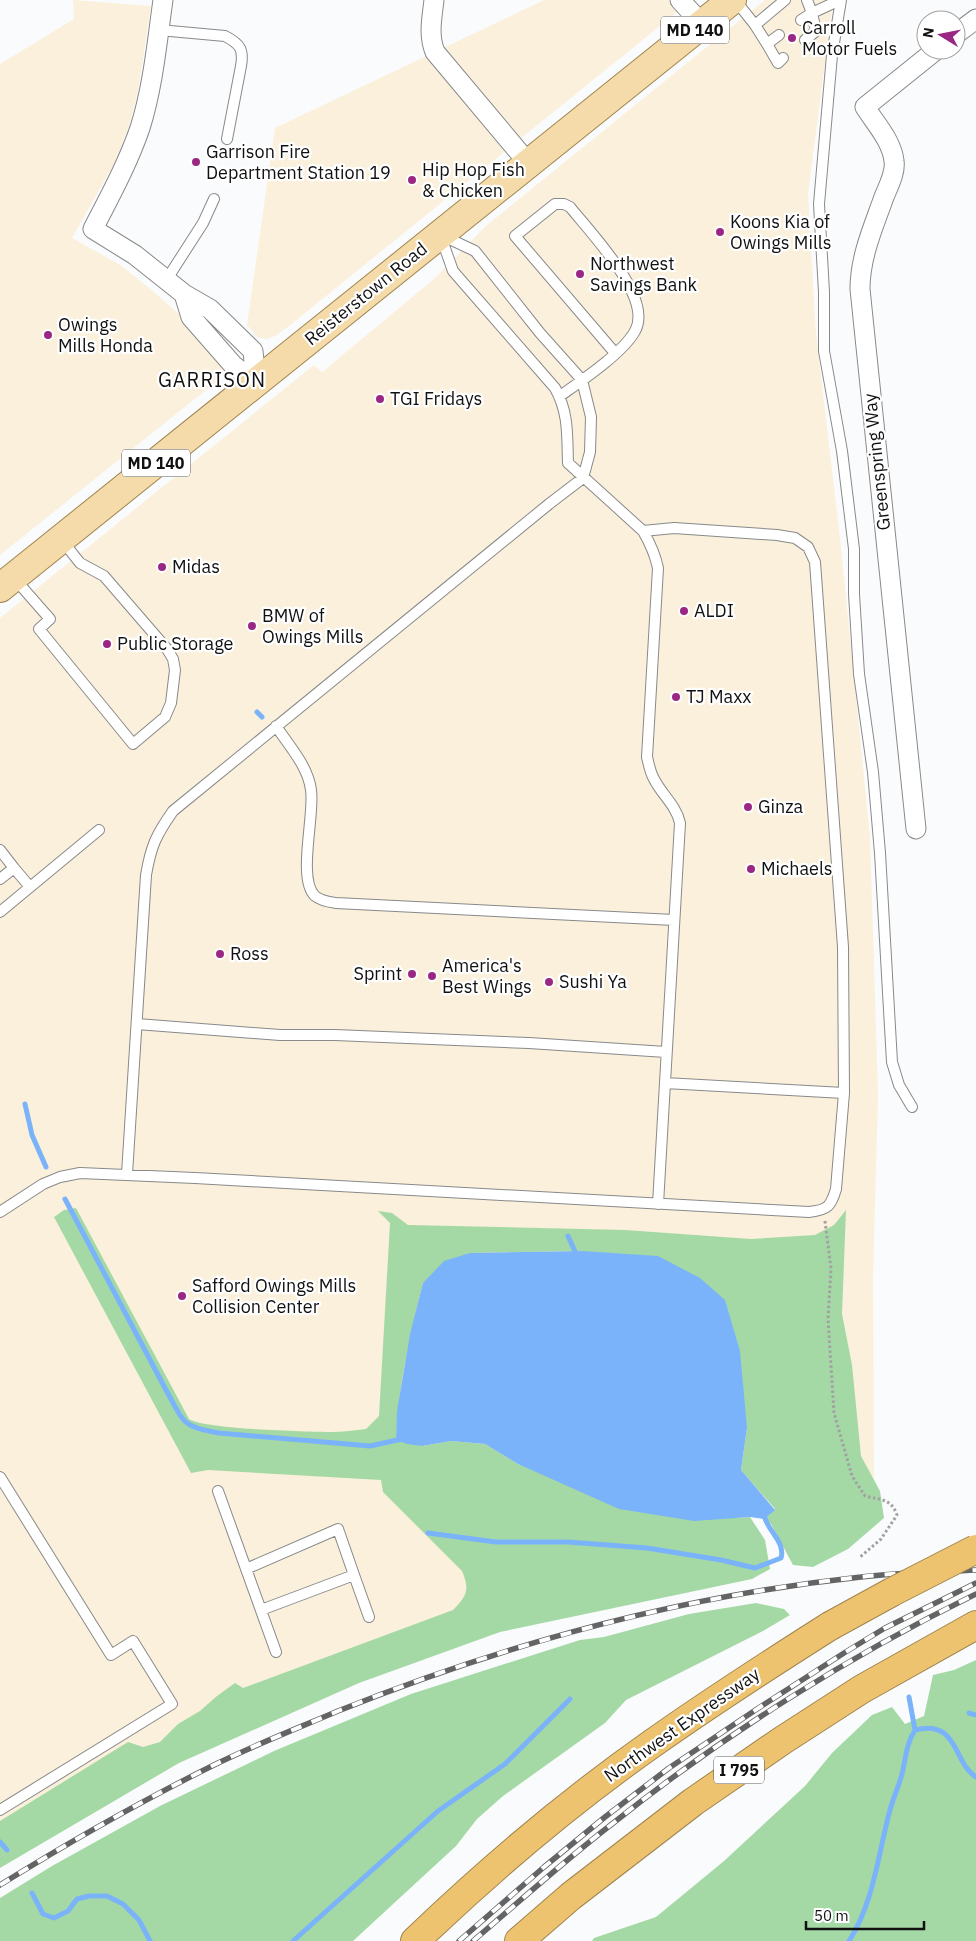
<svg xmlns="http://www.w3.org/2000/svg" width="976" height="1941" font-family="'IBM Plex Sans',sans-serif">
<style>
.commercial{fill:#fbf0db}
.green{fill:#a4d9a5}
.water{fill:#7bb3fa}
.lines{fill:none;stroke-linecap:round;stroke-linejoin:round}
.stream{stroke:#7bb3fa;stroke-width:5}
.service-casing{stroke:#88898a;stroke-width:12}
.minor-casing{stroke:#88898a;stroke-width:21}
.primary-casing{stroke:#a0854f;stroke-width:30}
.motorway-casing{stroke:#a0854f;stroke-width:30}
.path{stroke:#a1a1a2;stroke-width:3;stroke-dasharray:2.5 2.5;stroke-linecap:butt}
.service{stroke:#fff;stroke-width:10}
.minor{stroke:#fff;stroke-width:19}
.primary{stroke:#f4dba9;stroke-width:28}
.motorway{stroke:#edc370;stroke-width:28}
.rail-casing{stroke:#646465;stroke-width:5.5}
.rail{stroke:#fff;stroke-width:4;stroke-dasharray:11;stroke-linecap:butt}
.motorway-bridge-casing{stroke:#a0854f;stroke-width:30;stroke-linecap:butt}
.motorway-bridge{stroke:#edc370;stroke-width:28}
.poi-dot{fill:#9a2783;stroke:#fff;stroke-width:2}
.labels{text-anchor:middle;stroke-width:4.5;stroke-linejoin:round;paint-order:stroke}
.shield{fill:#fff;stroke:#585859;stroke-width:1}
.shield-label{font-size:16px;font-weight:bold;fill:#111112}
.poi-label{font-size:18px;fill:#111112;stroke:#fff;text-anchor:start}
.street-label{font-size:18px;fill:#111112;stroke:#fff}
.quarter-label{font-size:20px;letter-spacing:1px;fill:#111112;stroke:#fff}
</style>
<rect width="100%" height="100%" fill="#fafbfc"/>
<!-- commercial -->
<path class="commercial" d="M 73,0 L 151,6 L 138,91 L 129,126 L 115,162 L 72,238 L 122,266 L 155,293 L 192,326 L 222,359 L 223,372 L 216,382 L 0,555 L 0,64 L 74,19 Z
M 544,0 L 692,0 L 289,326 L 275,336 L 267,339 L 257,337 L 247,325 L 275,128 Z
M 765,0 L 833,0 L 808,194 L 816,334 L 840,538 L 870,837 L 878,1095 L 873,1277 L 874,1504 L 411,1492 L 534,1611 L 473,1629 L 0,1844 L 0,618 L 314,365 L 322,372 L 434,279 L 487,225 Z"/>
<!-- green -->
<path class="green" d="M 76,1208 L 189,1419 C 203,1429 308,1432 331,1432 C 343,1432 355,1430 366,1429 L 379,1416 L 390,1223 L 378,1211 L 392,1213 L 408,1225 L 625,1230 L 751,1239 L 815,1235 L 834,1225 L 846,1210 L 842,1314 L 852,1365 L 861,1456 L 880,1491 L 884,1518 L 848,1549 L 813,1567 L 793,1565 L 771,1524 L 764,1519 L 775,1509 L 741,1470 L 747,1428 L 582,1251 L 470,1253 L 423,1283 C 410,1335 398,1387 396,1440 L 422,1446 L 451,1441 L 485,1444 L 518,1464 L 733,1518 L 750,1517 L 765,1540 L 770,1569 L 752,1579 L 500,1632 L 359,1683 L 179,1763 L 0,1868 L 0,1821 L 128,1742 L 143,1747 L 160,1742 L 178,1724 L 200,1711 L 217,1696 L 235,1683 L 243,1688 L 453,1610 C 467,1596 470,1590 462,1571 L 383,1492 L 381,1480 L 208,1470 L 191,1473 L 54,1217 L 64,1210 Z
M 756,1603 L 784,1609 L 790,1615 L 763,1631 L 626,1700 L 605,1723 L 503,1796 L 477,1819 L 456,1846 L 353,1941 L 0,1941 L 0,1898 L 52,1866 L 160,1806 L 274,1751 L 411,1694 L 580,1640 L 604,1637 L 689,1614 Z
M 976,1660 L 976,1941 L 592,1941 L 594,1938 L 656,1917 L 724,1861 L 805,1786 L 832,1753 L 872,1715 L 892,1707 L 905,1724 L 924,1716 L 933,1675 L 954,1670 Z"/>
<!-- water -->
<path class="water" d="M 582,1251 L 658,1256 L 700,1278 L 725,1300 L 740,1351 L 747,1428 L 741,1470 L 775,1510 L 764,1519 L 750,1517 L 694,1521 L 619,1509 L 518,1464 L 485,1444 L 451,1441 L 422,1446 L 407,1444 L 396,1440 L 397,1411 L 410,1334 L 423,1283 L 444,1261 L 470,1253 Z"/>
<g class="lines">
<!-- stream -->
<path class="stream" d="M 257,712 L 262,717
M 25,1104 L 32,1135 L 46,1167
M 65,1199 L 166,1390 C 184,1422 181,1427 219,1433 L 370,1446 L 402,1439
M 568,1236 L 577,1256
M 428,1533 L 496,1542 L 568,1542 L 647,1548 L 721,1560 L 755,1568 L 781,1558 C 786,1541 765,1529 764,1514
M 909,1697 L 915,1730
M 969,1713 L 976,1715
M 0,1842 L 7,1850
M 32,1893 L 43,1914 L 54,1918 L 68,1911 L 77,1899 L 89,1896 L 107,1896 L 123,1904 L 139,1920 L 150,1941
M 293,1941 L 438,1811 L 505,1764 L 570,1699
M 849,1941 C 874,1902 878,1854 890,1810 C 893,1798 899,1786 902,1774 C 906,1758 906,1744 915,1730 C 959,1719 953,1763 976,1777"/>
<defs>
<path id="service" d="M 735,0 L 755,25 L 785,0
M 841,0 L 832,55 L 819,204 L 824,292 L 824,351 L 842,451 L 854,549 L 854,594 L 859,674 L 873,772 L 880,853 L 892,1062 L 899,1085 L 912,1107
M 801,20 L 812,13 L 807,0
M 755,25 L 767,44 L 779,35
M 159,30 L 225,36 C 240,44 244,49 241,66 L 227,139
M 805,40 L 816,31 L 812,13 L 840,0
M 767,44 L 778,63 L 783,58
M 441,237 L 453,271 L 555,388 C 569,413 567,436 568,463 L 643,531 C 650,543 655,554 658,568 L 647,757 C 649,765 650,772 654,779 C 662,795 676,805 680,823 L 658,1204
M 167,279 L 203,223 L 214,199
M 560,396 C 581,381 623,353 635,331 C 654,298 590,232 570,207 L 564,204 L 555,204 L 515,236 L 615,353
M 14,578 L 50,619 L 39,629 L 133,744 L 165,717 L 171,703 L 175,670 L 173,659 L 167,649 L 104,576 L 80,563 L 61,539
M 276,726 C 289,746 308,766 311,790 C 315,814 297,879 315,896 C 321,901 329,902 336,903 L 674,920
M 0,850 L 14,868 L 0,879
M 14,868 L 30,887
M 0,912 L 99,830
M 137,1024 L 280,1035 L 335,1035 L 529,1043 L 666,1052
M 665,1083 L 844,1093
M 127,1174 L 146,875 C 151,846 156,835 173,811 L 549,504 L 583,478 L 590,452 L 591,417 L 582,380 L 540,333 L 475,251 L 441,235
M 0,1212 L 43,1184 L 60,1177 L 80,1173 L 195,1178 L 809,1212 C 828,1210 831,1206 836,1189 L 844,1093 L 843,947 L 815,562 L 808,547 L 795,538 L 777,535 L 674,528 L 643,531
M 0,1477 L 111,1655 L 133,1641 L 172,1704 L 0,1810
M 218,1491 L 276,1652
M 246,1569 L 338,1529 L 354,1575
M 261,1610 L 354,1575 L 369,1617"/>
<path id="minor" d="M 163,0 C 157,42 153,87 140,128 C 128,163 110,196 93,229 L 135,255 L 184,294 L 210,309 L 253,351 L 256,383
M 434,0 C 432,18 428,35 435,52 L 529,164
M 680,0 L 702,24
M 956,34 L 976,19
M 184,294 L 191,317 L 233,365 L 256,383
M 916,829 L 860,289 C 860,257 873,228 884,197 C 888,187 896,172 894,161 C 892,141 875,123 865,107 L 936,50"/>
<path id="primary" d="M 0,588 L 732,0"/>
<path id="motorway" d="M 415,1941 C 489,1870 569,1802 653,1743 C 711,1702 770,1664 830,1626
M 519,1941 L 571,1896 L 693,1802 L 783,1740 L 862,1689 L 976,1625"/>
</defs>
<!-- service casing -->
<use href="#service" class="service-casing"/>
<!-- minor casing -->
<use href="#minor" class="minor-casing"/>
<!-- primary casing -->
<use href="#primary" class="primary-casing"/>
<!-- motorway casing -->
<use href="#motorway" class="motorway-casing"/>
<!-- path -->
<path class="path" d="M 825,1221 L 831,1269 L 828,1319 L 834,1413 L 852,1476 L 865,1496 C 880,1500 891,1498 897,1515 L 881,1539 L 859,1558"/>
<!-- service -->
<use href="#service" class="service"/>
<!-- minor -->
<use href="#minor" class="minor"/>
<!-- primary -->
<use href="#primary" class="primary"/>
<!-- motorway -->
<use href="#motorway" class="motorway"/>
<defs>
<path id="rail" d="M 0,1885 C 71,1841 143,1800 218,1763 C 257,1744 298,1728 338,1711 C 505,1644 682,1596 861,1577 C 899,1572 938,1572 976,1570
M 459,1941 L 544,1867 L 605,1817 L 669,1768 L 760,1707 L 844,1653 L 885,1628 L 976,1583
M 473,1941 C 519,1902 564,1861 612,1824 C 722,1736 849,1656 976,1594"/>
</defs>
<!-- rail casing -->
<use href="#rail" class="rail-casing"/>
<!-- rail -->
<use href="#rail" class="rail"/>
<defs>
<path id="motorway-bridge" d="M 830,1626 L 892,1592 L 976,1549"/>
</defs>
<!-- motorway-bridge casing -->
<use href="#motorway-bridge" class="motorway-bridge-casing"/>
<!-- motorway-bridge -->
<use href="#motorway-bridge" class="motorway-bridge"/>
</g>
<!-- markers -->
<g class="poi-dot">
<circle cx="792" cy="38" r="5"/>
<circle cx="196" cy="162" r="5"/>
<circle cx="412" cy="180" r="5"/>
<circle cx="720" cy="232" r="5"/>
<circle cx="580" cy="274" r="5"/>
<circle cx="48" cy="335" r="5"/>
<circle cx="380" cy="399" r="5"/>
<circle cx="162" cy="567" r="5"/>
<circle cx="684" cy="611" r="5"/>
<circle cx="252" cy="626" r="5"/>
<circle cx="107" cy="644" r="5"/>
<circle cx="676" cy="697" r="5"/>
<circle cx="748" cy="807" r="5"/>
<circle cx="751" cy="869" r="5"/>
<circle cx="220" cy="954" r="5"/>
<circle cx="412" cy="974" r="5"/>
<circle cx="432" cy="976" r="5"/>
<circle cx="549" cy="982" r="5"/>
<circle cx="182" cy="1296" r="5"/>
</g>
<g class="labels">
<!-- shield labels -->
<g class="shield">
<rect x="661" y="16.5" width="68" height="27" rx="4"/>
<rect x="122" y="449.5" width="68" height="27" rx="4"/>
<rect x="714" y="1756.5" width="50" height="27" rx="4"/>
</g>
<g class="shield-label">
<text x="695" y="36">MD 140</text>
<text x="156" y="469">MD 140</text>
<text x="739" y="1776">I 795</text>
</g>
<!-- poi labels -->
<g class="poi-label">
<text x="802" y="34">Carroll<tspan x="802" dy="21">Motor Fuels</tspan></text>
<text x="206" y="158">Garrison Fire<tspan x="206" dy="21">Department Station 19</tspan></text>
<text x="422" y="176">Hip Hop Fish<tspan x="422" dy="21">&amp; Chicken</tspan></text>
<text x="730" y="228">Koons Kia of<tspan x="730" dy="21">Owings Mills</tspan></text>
<text x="590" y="270">Northwest<tspan x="590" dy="21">Savings Bank</tspan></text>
<text x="58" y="331">Owings<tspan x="58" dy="21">Mills Honda</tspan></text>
<text x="390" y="405">TGI Fridays</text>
<text x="172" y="573">Midas</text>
<text x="694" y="617">ALDI</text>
<text x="262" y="622">BMW of<tspan x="262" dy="21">Owings Mills</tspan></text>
<text x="117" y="650">Public Storage</text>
<text x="686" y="703">TJ Maxx</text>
<text x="758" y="813">Ginza</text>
<text x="761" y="875">Michaels</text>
<text x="230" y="960">Ross</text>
<text x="442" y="972">America's<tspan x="442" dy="21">Best Wings</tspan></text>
<text x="402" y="980" text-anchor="end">Sprint</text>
<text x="559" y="988">Sushi Ya</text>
<text x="192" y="1292">Safford Owings Mills<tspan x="192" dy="21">Collision Center</tspan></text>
</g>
<!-- street labels -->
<g class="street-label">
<text transform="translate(366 294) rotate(-39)" y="6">Reisterstown Road</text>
<text transform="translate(877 462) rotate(-96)" y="6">Greenspring Way</text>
<text transform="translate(682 1725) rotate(-35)" y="6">Northwest Expressway</text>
</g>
<!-- quarter labels -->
<g class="quarter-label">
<text x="212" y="387">GARRISON</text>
</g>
</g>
<!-- north arrow -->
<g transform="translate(941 35) rotate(280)"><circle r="24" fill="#ffffff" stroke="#a0a0a0"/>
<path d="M0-4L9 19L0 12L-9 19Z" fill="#9a2783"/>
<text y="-8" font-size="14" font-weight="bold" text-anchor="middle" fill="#111112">N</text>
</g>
<!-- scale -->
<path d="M806 1921v8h118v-8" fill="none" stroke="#111112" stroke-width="2.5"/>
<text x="814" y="1921" font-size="15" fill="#111112" stroke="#ffffff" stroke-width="4" paint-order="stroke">50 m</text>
</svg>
